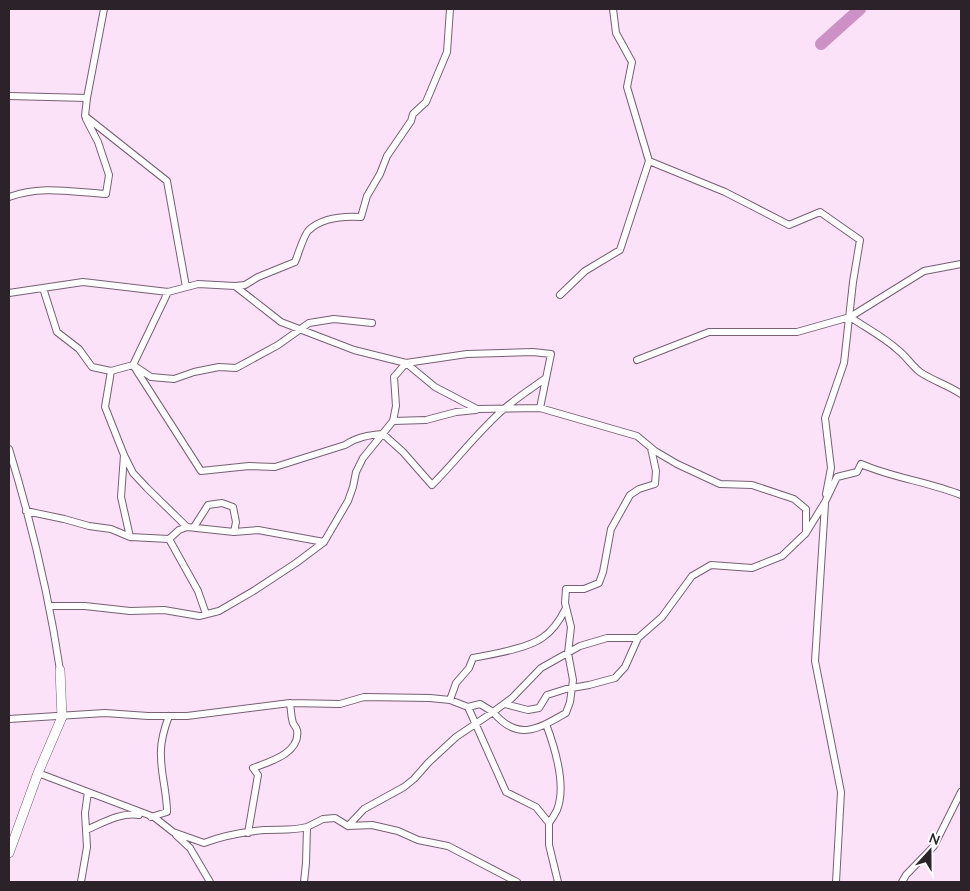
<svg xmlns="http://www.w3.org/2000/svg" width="970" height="891" font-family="Quicksand,sans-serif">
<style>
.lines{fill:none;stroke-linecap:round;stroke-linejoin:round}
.river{stroke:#cc91c5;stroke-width:12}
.minor-casing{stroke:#766073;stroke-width:8}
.secondary-casing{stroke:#766073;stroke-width:10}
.minor{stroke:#fff;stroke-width:6}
.secondary{stroke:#fff;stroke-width:9}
</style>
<rect width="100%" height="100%" fill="#fce2f8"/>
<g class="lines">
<!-- river -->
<path class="river" d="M 821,44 L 860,9"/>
<defs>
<path id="minor" d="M 9,96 L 87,98 L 104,9
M 87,98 L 85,116 L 167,181 L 186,287
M 649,161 L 725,192 L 789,225 L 820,212 L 860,240 L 853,282 L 844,363 L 825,418 L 831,468 L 826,494
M 9,197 C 41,185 72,192 106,194 L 109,175 L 98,142 L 86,119
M 235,286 L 245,285 L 258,277 L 295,262 C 298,255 304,234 309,230 C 323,217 344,216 361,217 L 367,196 L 380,174 L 387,156 L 411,121 L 413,114 L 426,102 L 447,52 L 450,9
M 43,288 L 57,332 L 79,349 L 92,367 L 111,371 L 105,407 L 124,455 L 121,497 L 130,537 L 169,539 L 179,530 L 187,527 L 234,532 L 258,530 L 324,542
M 168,292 L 133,365 L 201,471 L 249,466 L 275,467 L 345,445 C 357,437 369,435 383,434 L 403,452 L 432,485 C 457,460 478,431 505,408 C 518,397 532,388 546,378
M 9,293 L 83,282 L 168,292 L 198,284 L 235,286 L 281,322 L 354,350 L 406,363 L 467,354 L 533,352 L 551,354 L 540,408 L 637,436 L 655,451 L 677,464 L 720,484 L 752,485 L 794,499 L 806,509 L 806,532
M 560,295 L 585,271 L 620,250 L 649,161 L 627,87 L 632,62 L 616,33 L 613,9
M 850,317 C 866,328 884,337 898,350 C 906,356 912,366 920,372 C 933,381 948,385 961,394
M 637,360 L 709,332 L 797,332 L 850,317 L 924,271 L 961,264
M 111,371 L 133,365 L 151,377 L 174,379 L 194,372 L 219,367 L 236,368 L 278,345 L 309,323 L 334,319 L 372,323
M 393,421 L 426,420 L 456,412 L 476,410
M 9,449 C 31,521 49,596 60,670
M 124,455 L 133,473 L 147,488 L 187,527
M 825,504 L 815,661 L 841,792 L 836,882
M 26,511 L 64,519 L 89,526 L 111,529 L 130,537
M 194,527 L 208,505 L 222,503 L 233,507 L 236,522 L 234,532
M 169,539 L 198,591 L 206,614
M 49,606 L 85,606 L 130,611 L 164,610 L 199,616 L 219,611 L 255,590 L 296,563 L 324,542 L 348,501 L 353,487 L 356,472 L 363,458 L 393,421 L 396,406 L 394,377 L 406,363 L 435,387 L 477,409 L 540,408
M 450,700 L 456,683 L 469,668 L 473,658 C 492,654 526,649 542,638 C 553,631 560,620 566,608
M 505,704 L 528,710 L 539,708 L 547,695 L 566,689 L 589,685 L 615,678 L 625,667 L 638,638
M 468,707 L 506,792 L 536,807 L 549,823 L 549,845 L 558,882
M 9,719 L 105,713 L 148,716 L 187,716 L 290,703 L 340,704 L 364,697 L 430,698 L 450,700 L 468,707 L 480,704 L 493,712 L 512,698 L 541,668 L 580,646 L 607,638 L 638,638 L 662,617 L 692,576 L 711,565 L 752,568 L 782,556 L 806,533 L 825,502 L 837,477 L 857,472 L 861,464 C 893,478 929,482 961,495
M 546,724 C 555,748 567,785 557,810 C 555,814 552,819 549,823
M 38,773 L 154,817 L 173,832 L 204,843 C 222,836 244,832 264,830 C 279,829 293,831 307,827 L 306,863 L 304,882
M 151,817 L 167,812 C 167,793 161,775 161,756 C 160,742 164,729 169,716
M 348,826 L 364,809 L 404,787 L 414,779 L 428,763 L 456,737 L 493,712 C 518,742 538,729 566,713 L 570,702 L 573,680 L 568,653 L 571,627 L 565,603 L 566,589 L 584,589 L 599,583 L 603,572 L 611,529 L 630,495 L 639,489 L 655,484 L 656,471 L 651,448
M 307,827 L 323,819 L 335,818 L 348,826 L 372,825 L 398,831 L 418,840 L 448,846 L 517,882
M 86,830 C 103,823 120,812 139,815
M 248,833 L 258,775 L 253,768 C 269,762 301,753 297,730 C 296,727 294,725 293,723 C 291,717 291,709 290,703
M 176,835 L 190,848 L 210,882
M 81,882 L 87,847 L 85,813 L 88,792
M 902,882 L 906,875 L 934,846 L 961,792"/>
<path id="secondary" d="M 9,853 L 38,773 L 62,717 L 60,670"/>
</defs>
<!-- minor casing -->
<use href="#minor" class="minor-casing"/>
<!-- secondary casing -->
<use href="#secondary" class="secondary-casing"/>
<!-- minor -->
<use href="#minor" class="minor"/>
<!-- secondary -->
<use href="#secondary" class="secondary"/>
</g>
<!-- border -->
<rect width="970" height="891" fill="none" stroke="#2b222a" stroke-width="20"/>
<!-- north arrow -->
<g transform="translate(930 851) rotate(21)" stroke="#ffffff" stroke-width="4" paint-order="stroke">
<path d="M0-4L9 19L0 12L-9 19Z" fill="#2b222a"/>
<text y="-8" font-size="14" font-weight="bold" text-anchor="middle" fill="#2b222a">N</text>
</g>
</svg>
